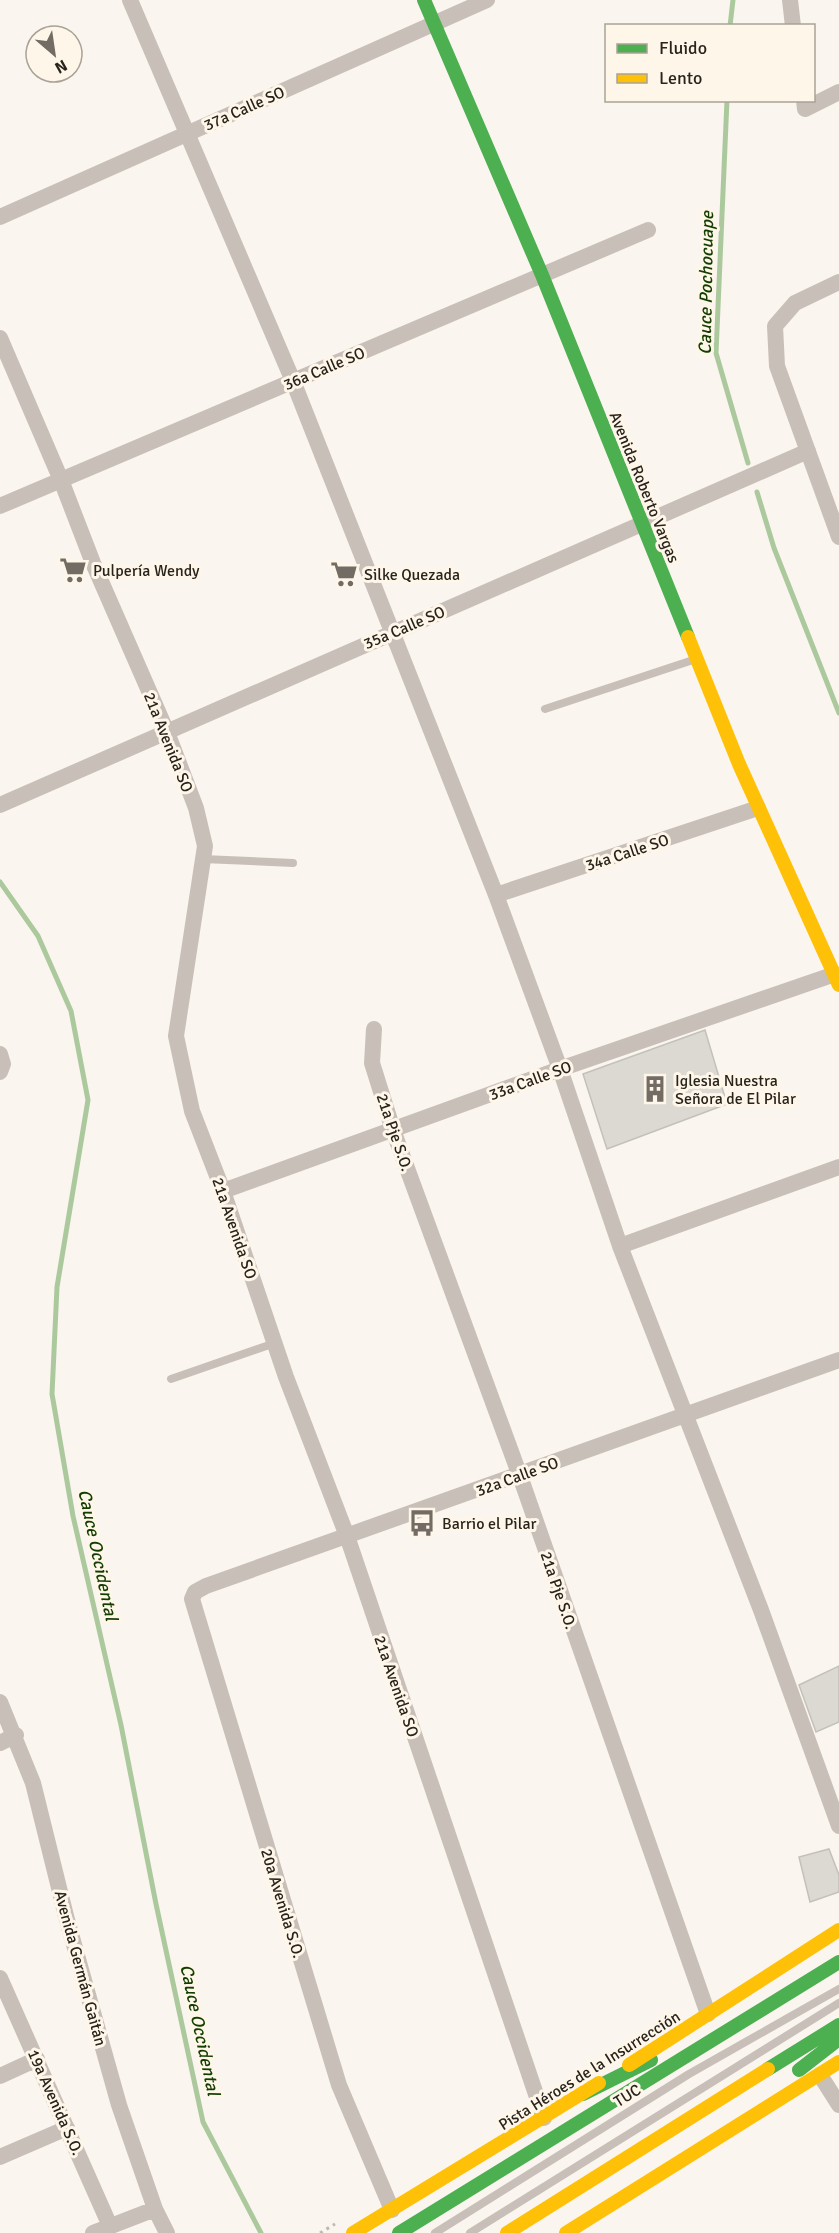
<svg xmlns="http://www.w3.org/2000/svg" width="839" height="2233" font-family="Signika,sans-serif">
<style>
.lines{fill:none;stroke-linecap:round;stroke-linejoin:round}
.stream{stroke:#acc99e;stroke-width:5}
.building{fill:#dbd9d1;stroke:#c3c1ba;stroke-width:1.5}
.path{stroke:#beb8b3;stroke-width:3;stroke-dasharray:3 4.5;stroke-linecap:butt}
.lane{stroke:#c9bfb9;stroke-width:8}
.street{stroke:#c9bfb9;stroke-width:16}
.fast{stroke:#4caf50;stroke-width:14}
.slow{stroke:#ffc107;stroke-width:14}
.labels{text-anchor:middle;stroke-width:6;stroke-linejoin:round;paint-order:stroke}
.street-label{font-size:16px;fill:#28231b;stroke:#fff6ea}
.poi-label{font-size:16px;fill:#28231b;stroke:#fff6ea;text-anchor:start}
.water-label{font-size:18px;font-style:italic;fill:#143e00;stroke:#fff6ea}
</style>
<rect width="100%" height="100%" fill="#faf5ef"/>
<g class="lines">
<!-- stream -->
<path class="stream" d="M 730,26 L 733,0
M 727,100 L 716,353 L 748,463
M 757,492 L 774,548 L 839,713
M 0,882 L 38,936 L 71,1011 L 88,1100 L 57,1287 L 52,1394 L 73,1516 L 121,1725 L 156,1904 L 203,2122 L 261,2233"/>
</g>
<!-- building -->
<path class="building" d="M 705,1030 L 727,1104 L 607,1149 L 583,1074 Z
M 839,1666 L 839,1722 L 816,1732 L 799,1685 Z
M 829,1849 L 839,1875 L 839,1892 L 810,1902 L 799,1857 Z"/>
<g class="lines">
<!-- path -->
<path class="path" d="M 320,2233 L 335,2224"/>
<!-- lane -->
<path class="lane" d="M 545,709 L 696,659
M 203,859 L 293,863
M 171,1379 L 275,1343
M 435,2233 L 689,2074 L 839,1989
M 470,2233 L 839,2003"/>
<!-- street -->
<path class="street" d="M 130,0 L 293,381 L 496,895 L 560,1069 L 620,1246 L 761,1610 L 839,1826
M 790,0 L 793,26
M 804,100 L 805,109 L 839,92
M 0,217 L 487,0
M 839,282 L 795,303 L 775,326 L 777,366 L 839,537
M 0,338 L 61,480 L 93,563 L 167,732 L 196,808 L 205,846 L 176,1036 L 192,1111 L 223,1191 L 286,1377 L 347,1536 L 544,2118
M 0,506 L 648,230
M 0,805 L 808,451
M 496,895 L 758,808
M 374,1029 L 372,1063 L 393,1130 L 520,1476 L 708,2014
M 0,1054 L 3,1064 L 0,1072
M 223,1191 L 560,1069 L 835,974
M 620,1246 L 839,1167
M 0,1702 L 33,1783 L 66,1916 L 119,2105 L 155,2209 L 167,2233
M 0,1743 L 16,1735
M 0,1978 L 110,2226
M 820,2075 L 839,2105
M 0,2076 L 37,2059
M 0,2157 L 67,2128
M 392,2210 L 339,2085 L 192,1599 L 195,1592 L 206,1586 L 839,1360
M 93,2233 L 155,2209"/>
<!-- fast -->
<path class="fast" d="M 424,0 L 542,275 L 688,637
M 768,2069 L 839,2025
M 799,2070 L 839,2039
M 583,2094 L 651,2060
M 399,2233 L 839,1962"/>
<!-- slow -->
<path class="slow" d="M 688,637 L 739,764 L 839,985
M 629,2065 L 839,1930
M 353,2233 L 599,2083
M 507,2233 L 768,2069
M 566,2233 L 839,2062"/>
</g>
<!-- icons -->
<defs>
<symbol id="supermarket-bare" viewBox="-9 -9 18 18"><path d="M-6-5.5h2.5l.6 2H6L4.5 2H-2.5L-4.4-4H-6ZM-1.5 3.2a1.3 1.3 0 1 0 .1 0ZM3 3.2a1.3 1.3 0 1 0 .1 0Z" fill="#726c65" stroke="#fff6ea" stroke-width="2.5" paint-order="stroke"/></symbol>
<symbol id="building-bare" viewBox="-9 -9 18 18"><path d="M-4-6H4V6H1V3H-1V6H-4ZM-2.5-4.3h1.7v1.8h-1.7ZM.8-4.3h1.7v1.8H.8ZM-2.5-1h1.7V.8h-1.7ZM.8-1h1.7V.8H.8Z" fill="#726c65" stroke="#fff6ea" stroke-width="2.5" paint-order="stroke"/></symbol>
<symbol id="bus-bare" viewBox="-9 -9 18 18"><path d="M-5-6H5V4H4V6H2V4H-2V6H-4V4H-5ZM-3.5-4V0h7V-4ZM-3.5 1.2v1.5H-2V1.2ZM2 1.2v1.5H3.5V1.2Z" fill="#726c65" stroke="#fff6ea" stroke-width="2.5" paint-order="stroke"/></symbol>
</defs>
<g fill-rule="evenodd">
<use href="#supermarket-bare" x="54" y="551" width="38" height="38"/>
<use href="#supermarket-bare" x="325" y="555" width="38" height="38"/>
<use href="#building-bare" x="636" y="1070" width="38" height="38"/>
<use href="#bus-bare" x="403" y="1504" width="38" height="38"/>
</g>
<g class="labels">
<!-- street labels -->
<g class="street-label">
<text transform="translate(244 108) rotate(-24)" y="6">37a Calle SO</text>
<text transform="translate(324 368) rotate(-23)" y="6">36a Calle SO</text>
<text transform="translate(645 487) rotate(68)" y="6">Avenida Roberto Vargas</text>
<text transform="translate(404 627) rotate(-23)" y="6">35a Calle SO</text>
<text transform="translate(169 742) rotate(68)" y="6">21a Avenida SO</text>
<text transform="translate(627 852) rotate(-18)" y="6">34a Calle SO</text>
<text transform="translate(530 1080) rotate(-20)" y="6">33a Calle SO</text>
<text transform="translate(395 1132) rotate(71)" y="6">21a Pje S.O.</text>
<text transform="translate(235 1228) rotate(71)" y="6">21a Avenida SO</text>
<text transform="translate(517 1476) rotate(-20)" y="6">32a Calle SO</text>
<text transform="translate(559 1590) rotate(71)" y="6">21a Pje S.O.</text>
<text transform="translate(397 1686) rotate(71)" y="6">21a Avenida SO</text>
<text transform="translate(283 1903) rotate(73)" y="6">20a Avenida S.O.</text>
<text transform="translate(81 1968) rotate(75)" y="6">Avenida Germán Gaitán</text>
<text transform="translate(589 2070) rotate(-32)" y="6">Pista Héroes de la Insurrección</text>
<text transform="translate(627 2095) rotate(-32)" y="6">TUC</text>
<text transform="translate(56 2102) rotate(66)" y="6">19a Avenida S.O.</text>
</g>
<!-- poi labels -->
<g class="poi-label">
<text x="93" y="576">Pulpería Wendy</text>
<text x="364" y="580">Silke Quezada</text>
<text x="675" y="1086">Iglesia Nuestra<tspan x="675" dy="18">Señora de El Pilar</tspan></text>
<text x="442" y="1529">Barrio el Pilar</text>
</g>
<!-- water labels -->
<g class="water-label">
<text transform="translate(706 283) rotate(-89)" y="6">Cauce Pochocuape</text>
<text transform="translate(98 1555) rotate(78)" y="6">Cauce Occidental</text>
<text transform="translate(200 2030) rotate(78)" y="6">Cauce Occidental</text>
</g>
</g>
<!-- legend -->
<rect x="605" y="24" width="210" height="78" fill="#fff6ea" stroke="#a9a297" stroke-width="1.5"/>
<rect x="617" y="44" width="30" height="9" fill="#4caf50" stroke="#a9a297" stroke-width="1.5"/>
<text x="659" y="54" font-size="18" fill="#28231b">Fluido</text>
<rect x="617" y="74" width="30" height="9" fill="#ffc107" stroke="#a9a297" stroke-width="1.5"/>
<text x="659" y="84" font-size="18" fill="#28231b">Lento</text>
<!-- north arrow -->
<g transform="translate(54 54) rotate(151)"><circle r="28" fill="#fff6ea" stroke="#a9a297" stroke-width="1.5"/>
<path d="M0-4.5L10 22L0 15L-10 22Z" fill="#726c65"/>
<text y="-9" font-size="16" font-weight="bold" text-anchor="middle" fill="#28231b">N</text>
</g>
</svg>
